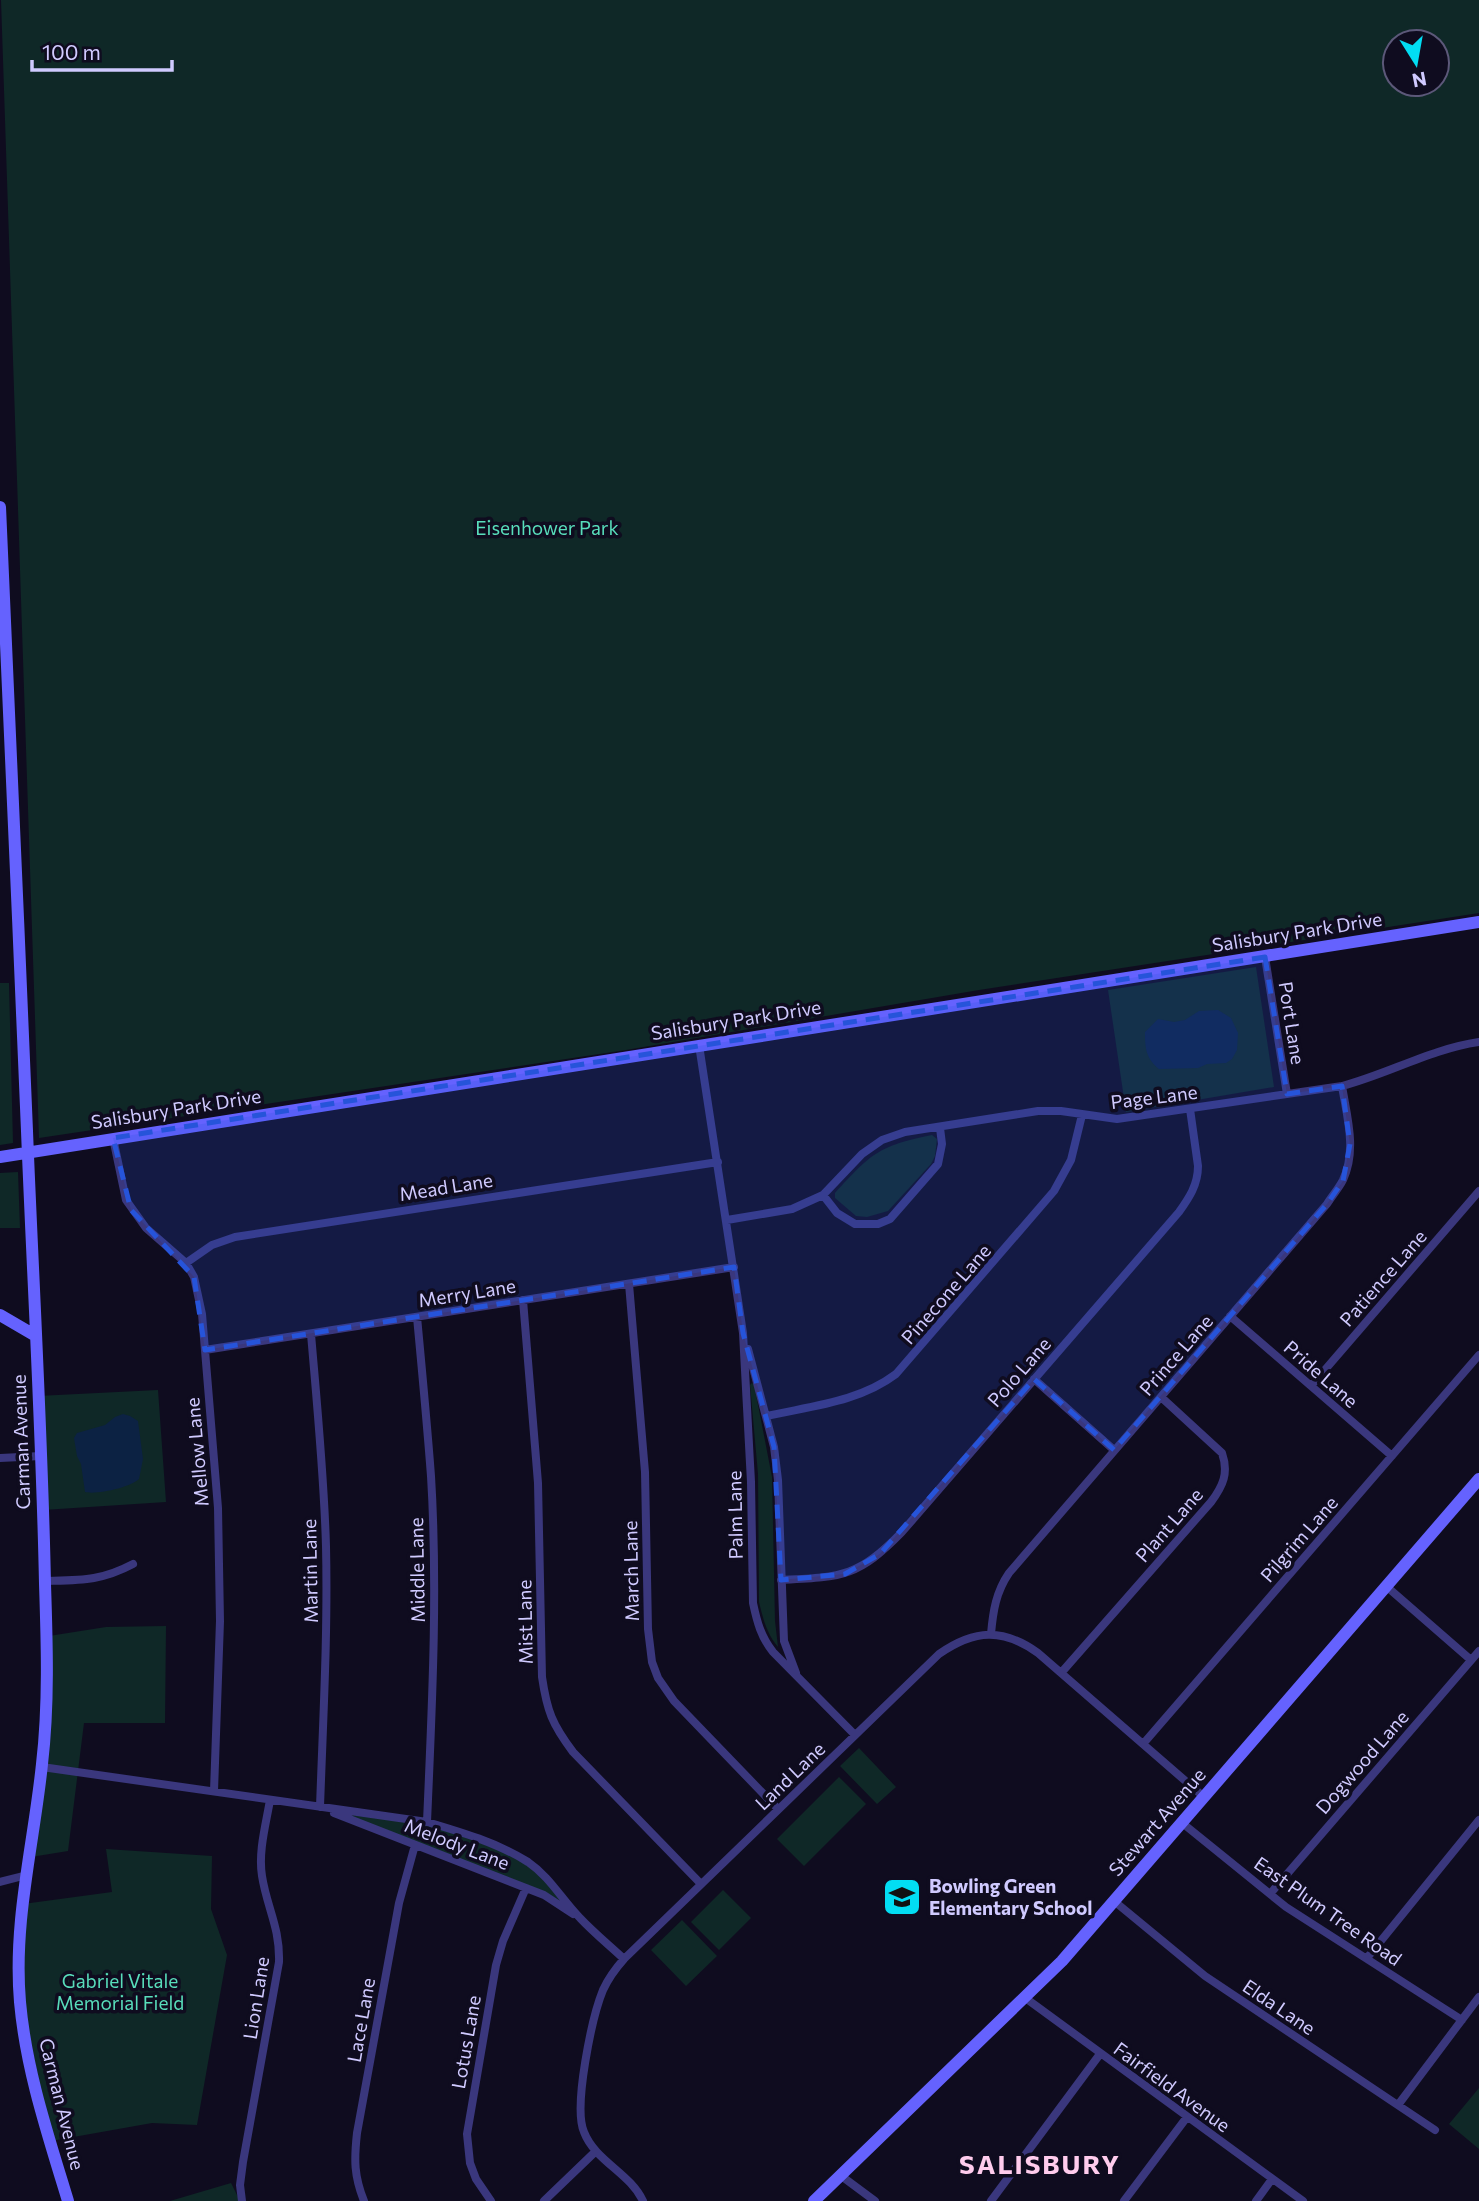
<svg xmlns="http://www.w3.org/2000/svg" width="1479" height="2201" font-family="Commissioner,sans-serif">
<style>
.green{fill:#0f2827;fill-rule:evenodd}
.water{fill:#0c2243}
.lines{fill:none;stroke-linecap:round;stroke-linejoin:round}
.street{stroke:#3a377d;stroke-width:8}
.secondary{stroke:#6562fe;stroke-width:12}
.marked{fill:#2654da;fill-opacity:0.2;stroke:#2654da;stroke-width:5;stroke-dasharray:14 9;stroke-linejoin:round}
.labels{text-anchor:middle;stroke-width:7;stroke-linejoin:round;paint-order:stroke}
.park-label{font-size:19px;fill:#58ddbb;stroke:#0f0c1f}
.street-label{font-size:19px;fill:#d0caff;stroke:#0f0c1f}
.poi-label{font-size:19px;font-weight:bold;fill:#d0caff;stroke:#0f0c1f;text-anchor:start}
.district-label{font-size:26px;font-weight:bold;letter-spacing:2px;fill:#ffcced;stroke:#0f0c1f}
</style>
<rect width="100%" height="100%" fill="#0f0c1f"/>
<!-- green -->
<path class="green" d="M 1,0 L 1479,0 L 1479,913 L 979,990 L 626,1050 L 39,1138 ZM 1395,42 L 1437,42 L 1437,84 L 1395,84 Z
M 1256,967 L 1274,1087 L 1126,1112 L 1108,990 Z
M 0,983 L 9,983 L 13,1143 L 0,1145 Z
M 932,1135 L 937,1139 L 935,1156 L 931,1164 L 888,1211 L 867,1217 L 856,1216 L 835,1198 L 835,1193 C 872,1153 878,1146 932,1135 Z
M 18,1172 L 20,1228 L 0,1228 L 0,1173 Z
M 752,1383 L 754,1384 L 772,1477 L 775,1621 L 778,1647 C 767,1634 763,1619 759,1602 L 758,1474 L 750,1385 Z
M 158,1390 L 166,1502 L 43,1510 L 38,1396 Z
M 166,1626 L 165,1723 L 84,1723 L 68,1851 L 31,1857 L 49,1636 L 106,1627 Z
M 859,1748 L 896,1787 L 877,1804 L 840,1766 Z
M 839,1777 L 866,1804 L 804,1866 L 777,1839 Z
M 328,1809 L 427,1824 L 511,1854 L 544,1877 L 572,1911 L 545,1894 Z
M 106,1849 L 212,1856 L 211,1909 L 227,1955 L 197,2125 L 152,2123 L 51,2141 L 22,1997 L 23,1904 L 112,1892 Z
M 723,1890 L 751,1918 L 719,1950 L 691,1922 Z
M 682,1920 L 717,1956 L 686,1986 L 651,1950 Z
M 1479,2088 L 1479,2149 L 1449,2124 Z
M 231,2183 L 240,2201 L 170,2201 Z"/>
<!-- water -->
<path class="water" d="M 1218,1010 L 1231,1018 L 1238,1033 L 1237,1050 L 1232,1059 L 1226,1063 L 1207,1064 L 1198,1068 L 1159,1069 C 1146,1058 1145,1049 1145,1032 L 1158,1019 L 1174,1022 L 1185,1020 L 1199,1011 Z
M 123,1414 L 130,1416 L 138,1421 L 143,1459 L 139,1479 C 131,1487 97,1495 85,1492 L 81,1464 L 77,1456 L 74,1438 L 77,1433 L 105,1425 L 115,1417 Z"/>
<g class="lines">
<!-- street -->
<path class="street" d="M 1265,957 L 1287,1094
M 699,1045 L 743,1333 L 751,1482 L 753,1603 C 757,1622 761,1637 773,1652 L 855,1735
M 113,1138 L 126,1200 L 146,1228 L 186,1263 L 194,1277 L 202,1314 L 218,1508 L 220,1621 L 214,1791
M 823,1195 L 837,1213 L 855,1224 L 878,1224 L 890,1219 L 938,1164 L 942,1144 L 940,1128
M 727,1220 L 792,1209 L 823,1195 L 862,1154 L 882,1140 L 905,1132 L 1038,1111 L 1061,1111 L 1117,1119 L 1342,1086 C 1388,1074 1431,1049 1479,1042
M 186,1263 L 212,1245 L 235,1237 L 718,1162
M 629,1284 L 645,1472 L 648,1629 L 652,1662 L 658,1678 L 674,1701 L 778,1809
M 523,1300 L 538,1483 L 542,1677 C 547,1711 552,1724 573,1752 L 701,1884
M 1230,1316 L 1392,1456
M 417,1317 C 422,1370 427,1423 431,1476 C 438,1591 432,1707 427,1822
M 311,1334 C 317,1405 324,1475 326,1546 C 328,1633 323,1720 320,1807
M 748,1349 L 774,1447 L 778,1480 L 784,1641 L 796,1673
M 205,1350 L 734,1267
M 1034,1379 L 1114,1450
M 1311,1386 L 1479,1191
M 767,1416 C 811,1406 859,1402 896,1374 L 1054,1191 L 1071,1160 L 1082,1115
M 0,1458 L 41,1456
M 781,1580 C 843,1577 858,1577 902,1532 L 1179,1212 C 1189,1198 1198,1185 1198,1166 L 1190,1109
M 45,1581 C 81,1580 101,1581 133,1564
M 1386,1586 L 1471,1660
M 991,1634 C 993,1611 996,1592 1009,1573 L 1327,1204 C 1332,1196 1339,1188 1343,1180 C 1357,1150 1347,1117 1342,1086
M 1061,1673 L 1211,1502 C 1223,1486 1229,1473 1222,1453 L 1161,1397
M 1143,1744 L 1479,1355
M 42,1767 L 427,1822 C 461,1832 498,1843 528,1862 C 550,1877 562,1900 580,1918 C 593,1932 609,1945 624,1959
M 334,1813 L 544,1895 L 573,1914
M 1181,1822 L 1286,1907 L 1462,2020
M 0,1882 L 27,1875
M 1270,1894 L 1479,1651
M 1114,1901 L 1205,1976 L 1435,2130
M 1367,1958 L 1479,1820
M 1024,1997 L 1303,2201
M 1398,2105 L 1479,1997
M 840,2175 L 875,2201
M 242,2201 L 240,2185 L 243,2162 L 279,1962 C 280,1927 267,1908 262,1876 C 258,1852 266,1824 270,1800
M 364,2201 C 354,2176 354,2160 357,2133 L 399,1903 L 415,1845
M 491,2201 L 476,2179 L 470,2163 L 467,2134 L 496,1965 L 503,1941 L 526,1888
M 544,2201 L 596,2151
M 643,2201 C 630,2173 595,2161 584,2132 C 573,2107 592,2017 603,1990 C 608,1979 616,1968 624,1959 L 939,1654 C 975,1629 1003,1628 1038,1653 L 1204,1797
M 991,2201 L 1100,2054
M 1124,2201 L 1187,2117
M 1256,2201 L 1272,2179"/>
<!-- secondary -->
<path class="secondary" d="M 0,507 C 10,715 18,923 27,1131 C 33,1282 42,1433 45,1584 C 47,1644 49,1704 42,1764 C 34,1843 13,1921 20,2002 C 26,2070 48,2135 68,2201
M 0,1157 L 1479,922
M 0,1315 L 36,1336
M 814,2201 L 1062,1961 L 1479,1479"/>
</g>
<!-- marked area -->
<path class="marked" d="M 1265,957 L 1287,1094 L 1342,1086 L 1350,1144 L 1343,1181 L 1327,1204 L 1114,1450 L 1034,1379 L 880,1554 L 845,1574 L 781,1580 L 774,1447 L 743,1333 L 734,1267 L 205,1350 L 194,1277 L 131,1210 L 113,1138 Z"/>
<!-- icons -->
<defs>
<symbol id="school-square" viewBox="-11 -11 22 22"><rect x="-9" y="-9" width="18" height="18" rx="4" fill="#02ddf3" stroke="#0f0c1f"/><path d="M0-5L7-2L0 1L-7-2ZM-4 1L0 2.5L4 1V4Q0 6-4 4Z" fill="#111"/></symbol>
</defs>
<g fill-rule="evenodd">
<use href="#school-square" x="880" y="1875" width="44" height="44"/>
</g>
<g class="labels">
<!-- park labels -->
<g class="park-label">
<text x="547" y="535">Eisenhower Park</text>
<text x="120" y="1988">Gabriel Vitale<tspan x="120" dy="22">Memorial Field</tspan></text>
</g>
<!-- street labels -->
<g class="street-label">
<text transform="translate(1297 932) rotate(-9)" y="7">Salisbury Park Drive</text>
<text transform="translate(736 1020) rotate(-9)" y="7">Salisbury Park Drive</text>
<text transform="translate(1292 1023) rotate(81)" y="7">Port Lane</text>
<text transform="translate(1154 1097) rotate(-7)" y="7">Page Lane</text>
<text transform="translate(176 1109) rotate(-9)" y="7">Salisbury Park Drive</text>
<text transform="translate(446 1187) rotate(-9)" y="7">Mead Lane</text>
<text transform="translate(1383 1278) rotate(-49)" y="7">Patience Lane</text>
<text transform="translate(467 1293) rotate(-9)" y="7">Merry Lane</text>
<text transform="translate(946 1294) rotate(-49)" y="7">Pinecone Lane</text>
<text transform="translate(1176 1355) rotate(-49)" y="7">Prince Lane</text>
<text transform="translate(1019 1372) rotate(-49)" y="7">Polo Lane</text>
<text transform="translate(1321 1374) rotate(41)" y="7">Pride Lane</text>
<text transform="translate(21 1442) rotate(-92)" y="7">Carman Avenue</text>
<text transform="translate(197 1452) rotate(-95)" y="7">Mellow Lane</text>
<text transform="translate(735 1515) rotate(-91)" y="7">Palm Lane</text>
<text transform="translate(1169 1525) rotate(-49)" y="7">Plant Lane</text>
<text transform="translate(1299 1539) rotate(-49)" y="7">Pilgrim Lane</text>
<text transform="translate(417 1570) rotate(-91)" y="7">Middle Lane</text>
<text transform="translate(310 1571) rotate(-91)" y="7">Martin Lane</text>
<text transform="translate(631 1571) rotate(-91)" y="7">March Lane</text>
<text transform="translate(525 1622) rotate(-91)" y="7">Mist Lane</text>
<text transform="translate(1362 1762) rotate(-49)" y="7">Dogwood Lane</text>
<text transform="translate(790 1776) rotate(-44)" y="7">Land Lane</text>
<text transform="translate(1157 1822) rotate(-49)" y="7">Stewart Avenue</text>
<text transform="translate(457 1844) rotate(21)" y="7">Melody Lane</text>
<text transform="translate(1328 1911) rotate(35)" y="7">East Plum Tree Road</text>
<text transform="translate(256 1998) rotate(-81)" y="7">Lion Lane</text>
<text transform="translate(1279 2007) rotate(34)" y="7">Elda Lane</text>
<text transform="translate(361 2020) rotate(-80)" y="7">Lace Lane</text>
<text transform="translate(466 2042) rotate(-80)" y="7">Lotus Lane</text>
<text transform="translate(1172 2087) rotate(36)" y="7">Fairfield Avenue</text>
<text transform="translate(62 2104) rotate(76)" y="7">Carman Avenue</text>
</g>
<!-- poi labels -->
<g class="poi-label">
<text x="929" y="1893">Bowling Green<tspan x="929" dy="22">Elementary School</tspan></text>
</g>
<!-- district labels -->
<g class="district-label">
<text x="1040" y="2174">SALISBURY</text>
</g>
</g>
<!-- north arrow -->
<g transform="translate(1416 63) rotate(169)"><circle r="33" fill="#0f0c1f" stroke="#5c5879" stroke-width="2"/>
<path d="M0-5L12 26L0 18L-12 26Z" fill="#02ddf3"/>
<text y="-10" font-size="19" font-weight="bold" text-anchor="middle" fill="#d0caff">N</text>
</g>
<!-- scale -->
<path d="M32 60v10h140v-10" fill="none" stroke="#d0caff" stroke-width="3.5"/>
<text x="42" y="60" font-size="21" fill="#d0caff" stroke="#0f0c1f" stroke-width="5" paint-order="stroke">100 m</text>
</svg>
